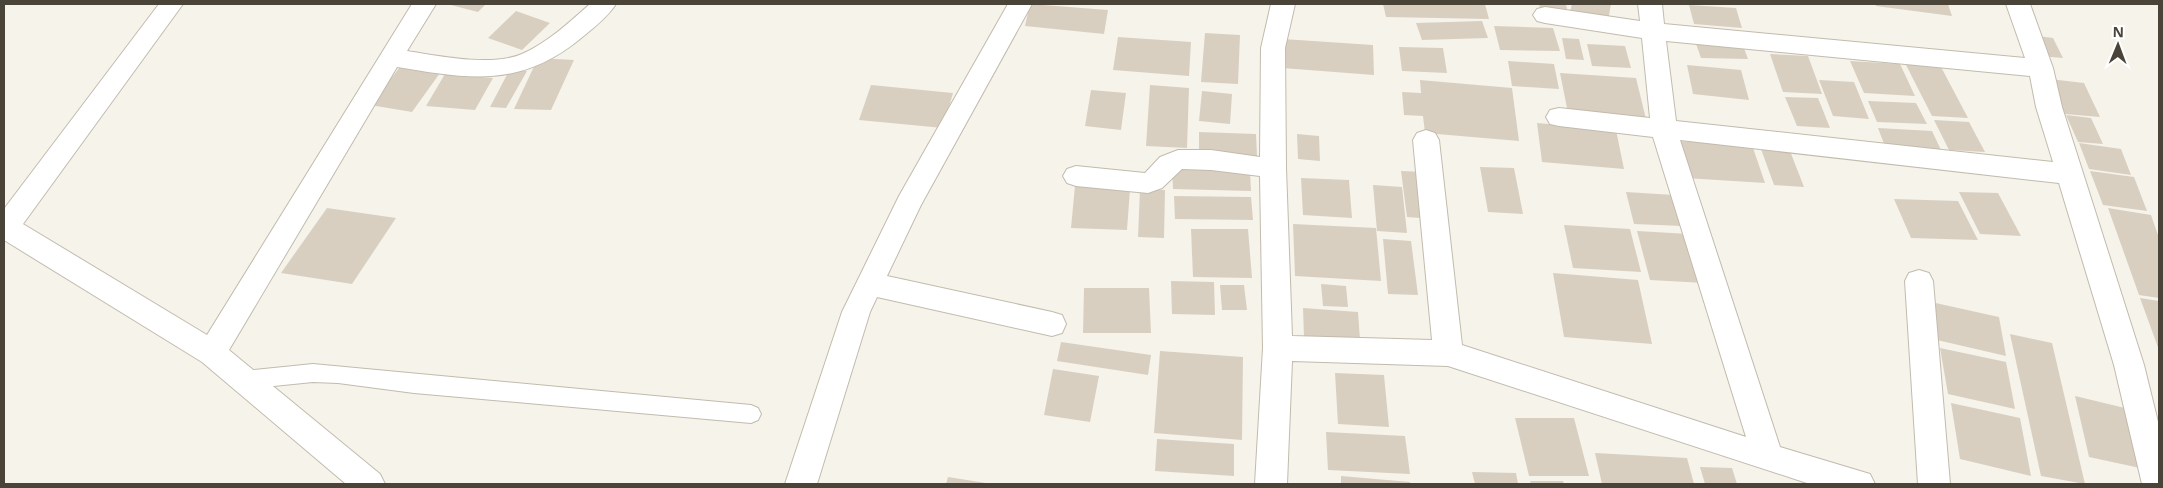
<svg xmlns="http://www.w3.org/2000/svg" width="2163" height="488" font-family="'Open Sans',sans-serif">
<style>
.building{fill:#d8cfc0}
.lines{fill:none;stroke-linecap:round;stroke-linejoin:round}
.service-casing{stroke:#c2bbad;stroke-width:2}
.minor-casing{stroke:#c2bbad;stroke-width:2}
.service{fill:#fff;fill-rule:evenodd}
.minor{fill:#fff;fill-rule:evenodd}
</style>
<rect width="100%" height="100%" fill="#f6f3eb"/>
<!-- building -->
<path class="building" d="M 447,4 L 486,4 L 478,12 Z
M 1030,4 L 1108,10 L 1104,34 L 1025,26 Z
M 1383,4 L 1485,4 L 1489,19 L 1386,17 Z
M 1539,4 L 1566,4 L 1567,9 L 1540,8 Z
M 1572,4 L 1611,4 L 1608,21 L 1570,12 Z
M 1875,4 L 1948,4 L 1952,16 L 1876,6 Z
M 1689,5 L 1736,8 L 1742,28 L 1694,24 Z
M 516,11 L 550,23 L 522,50 L 488,38 Z
M 1482,21 L 1488,38 L 1422,40 L 1416,23 Z
M 1494,26 L 1553,28 L 1560,51 L 1500,50 Z
M 1205,33 L 1240,35 L 1238,84 L 1201,82 Z
M 2031,35 L 2053,38 L 2063,58 L 2040,56 Z
M 1118,37 L 1191,42 L 1189,76 L 1113,70 Z
M 1562,38 L 1579,39 L 1584,60 L 1566,59 Z
M 1283,39 L 1373,45 L 1374,75 L 1282,68 Z
M 1695,41 L 1742,43 L 1748,59 L 1701,58 Z
M 1587,44 L 1625,46 L 1631,68 L 1592,66 Z
M 1399,47 L 1443,48 L 1447,73 L 1402,71 Z
M 1770,54 L 1808,56 L 1822,94 L 1783,92 Z
M 538,58 L 574,60 L 551,110 L 514,109 Z
M 1508,61 L 1554,64 L 1559,89 L 1512,86 Z
M 1850,61 L 1900,64 L 1915,96 L 1864,93 Z
M 1905,63 L 1940,65 L 1968,118 L 1932,116 Z
M 1687,65 L 1741,70 L 1749,100 L 1693,94 Z
M 400,67 L 440,73 L 412,112 L 370,105 Z
M 510,69 L 527,71 L 506,108 L 490,107 Z
M 1560,73 L 1636,78 L 1646,119 L 1568,113 Z
M 445,74 L 493,78 L 475,110 L 426,106 Z
M 2050,79 L 2084,83 L 2100,117 L 2065,114 Z
M 1420,80 L 1512,88 L 1519,141 L 1425,133 L 1423,116 L 1404,115 L 1402,92 L 1421,93 Z
M 1819,80 L 1854,82 L 1869,119 L 1833,116 Z
M 871,85 L 953,93 L 943,128 L 859,120 Z
M 1150,85 L 1189,88 L 1187,148 L 1146,146 Z
M 1091,90 L 1126,93 L 1121,130 L 1085,126 Z
M 1202,91 L 1232,94 L 1230,124 L 1199,121 Z
M 1785,97 L 1818,98 L 1830,128 L 1797,126 Z
M 1868,101 L 1916,103 L 1927,124 L 1877,122 Z
M 2066,115 L 2091,118 L 2103,144 L 2078,142 Z
M 1934,120 L 1969,122 L 1985,152 L 1949,150 Z
M 1537,123 L 1616,130 L 1624,169 L 1542,162 Z
M 1878,128 L 1932,131 L 1942,152 L 1886,149 Z
M 1199,132 L 1256,134 L 1257,156 L 1199,155 Z
M 1297,134 L 1319,136 L 1320,161 L 1298,159 Z
M 1675,141 L 1752,145 L 1765,183 L 1685,178 Z
M 2079,143 L 2121,149 L 2131,175 L 2089,169 Z
M 1761,149 L 1790,151 L 1804,187 L 1774,185 Z
M 1480,167 L 1514,168 L 1523,214 L 1488,212 Z
M 1172,169 L 1250,171 L 1251,191 L 1173,189 Z
M 1401,171 L 1426,172 L 1433,219 L 1407,217 Z
M 2090,171 L 2134,177 L 2147,211 L 2103,205 Z
M 1301,178 L 1349,180 L 1352,218 L 1303,215 Z
M 1373,185 L 1402,187 L 1407,233 L 1377,231 Z
M 1075,186 L 1130,189 L 1127,230 L 1071,228 Z
M 1140,189 L 1165,190 L 1164,238 L 1138,237 Z
M 1626,192 L 1674,195 L 1683,226 L 1634,224 Z
M 1959,192 L 1998,193 L 2021,236 L 1980,234 Z
M 1174,196 L 1251,197 L 1253,220 L 1175,219 Z
M 1894,199 L 1958,201 L 1978,240 L 1911,238 Z
M 327,208 L 396,218 L 352,284 L 281,273 Z
M 2108,208 L 2151,215 L 2159,238 L 2159,298 L 2139,295 Z
M 1293,224 L 1376,228 L 1381,281 L 1295,276 Z
M 1564,225 L 1630,229 L 1641,272 L 1573,268 Z
M 1191,229 L 1248,229 L 1252,278 L 1193,277 Z
M 1637,231 L 1689,234 L 1704,283 L 1650,280 Z
M 1383,239 L 1411,241 L 1418,295 L 1388,294 Z
M 1553,273 L 1638,280 L 1652,344 L 1564,337 Z
M 1171,281 L 1214,282 L 1215,315 L 1172,314 Z
M 1321,284 L 1346,286 L 1348,307 L 1323,306 Z
M 1220,285 L 1244,285 L 1247,310 L 1222,310 Z
M 1084,288 L 1149,288 L 1151,333 L 1083,333 Z
M 2140,298 L 2159,301 L 2159,350 Z
M 1931,302 L 1999,317 L 2006,356 L 1937,340 Z
M 1303,308 L 1358,312 L 1360,340 L 1304,337 Z
M 2010,334 L 2052,343 L 2085,484 L 2041,476 Z
M 1061,342 L 1151,355 L 1148,375 L 1057,361 Z
M 1940,348 L 2006,362 L 2015,409 L 1948,394 Z
M 1160,351 L 1243,357 L 1242,440 L 1154,433 Z
M 1053,369 L 1099,376 L 1090,422 L 1044,415 Z
M 1335,373 L 1384,375 L 1389,427 L 1338,424 Z
M 2075,396 L 2125,408 L 2140,468 L 2089,457 Z
M 1951,403 L 2020,418 L 2031,476 L 1960,459 Z
M 1515,418 L 1574,418 L 1589,476 L 1529,476 Z
M 1326,432 L 1405,436 L 1410,474 L 1328,470 Z
M 1157,439 L 1234,444 L 1234,476 L 1155,471 Z
M 1595,453 L 1687,458 L 1694,484 L 1602,484 Z
M 1700,467 L 1732,468 L 1737,484 L 1705,484 Z
M 1472,472 L 1516,473 L 1518,484 L 1475,484 Z
M 1341,476 L 1410,482 L 1410,484 L 1341,484 Z
M 948,477 L 986,483 L 986,484 L 946,484 Z
M 1530,481 L 1563,481 L 1564,484 L 1531,484 Z"/>
<g class="lines">
<defs>
<path id="service" d="M 313,364 L 751,405 L 758,408 L 761,414 L 758,420 L 751,423 L 414,393 L 338,383 L 313,382 L 243,389 L 236,386 L 233,380 L 236,374 L 243,371 Z"/>
<path id="minor" d="M 159,4 L 183,4 L 23,224 L 207,335 L 412,4 L 436,4 L 407,51 C 438,56 492,67 522,54 C 547,43 570,22 590,4 L 616,4 C 607,18 592,29 580,39 C 520,88 469,79 397,67 L 229,350 L 380,474 L 385,484 L 346,484 L 202,362 L 4,240 L 4,209 Z
M 1008,4 L 1032,4 L 921,205 L 887,276 L 1052,312 L 1062,315 L 1066,324 L 1062,333 L 1052,336 L 877,297 L 870,312 L 817,484 L 785,484 L 842,312 L 899,196 Z
M 1271,4 L 1295,4 L 1285,48 L 1286,168 L 1292,336 L 1432,340 L 1413,140 L 1417,133 L 1426,130 L 1435,133 L 1439,140 L 1462,345 L 1746,437 L 1653,137 L 1559,126 L 1550,124 L 1546,117 L 1550,110 L 1559,108 L 1650,118 L 1642,38 L 1545,23 L 1537,21 L 1533,15 L 1537,9 L 1545,7 L 1640,21 L 1638,4 L 1662,4 L 1664,24 L 2025,58 L 2006,4 L 2030,4 L 2053,68 L 2062,107 L 2144,365 L 2159,426 L 2159,484 L 2142,484 L 2114,365 L 2059,183 L 1680,140 L 1780,447 L 1870,474 L 1875,484 L 1810,484 L 1448,366 L 1292,361 L 1287,484 L 1255,484 L 1263,348 L 1260,176 L 1211,170 L 1182,169 L 1162,188 L 1148,193 L 1076,186 L 1067,183 L 1063,176 L 1067,169 L 1076,166 L 1145,173 L 1160,157 L 1178,150 L 1211,150 L 1260,157 L 1261,48 ZM 1666,41 L 2030,76 L 2036,107 L 2053,162 L 1676,121 Z
M 1919,270 L 1929,273 L 1933,281 L 1950,484 L 1918,484 L 1905,281 L 1909,273 Z"/>
</defs>
<!-- service casing -->
<use href="#service" class="service-casing"/>
<!-- minor casing -->
<use href="#minor" class="minor-casing"/>
<!-- service -->
<use href="#service" class="service"/>
<!-- minor -->
<use href="#minor" class="minor"/>
</g>
<!-- border -->
<rect width="2163" height="488" fill="none" stroke="#4a4438" stroke-width="10"/>
<!-- north arrow -->
<g transform="translate(2118 45) rotate(1)" stroke="#ffffff" stroke-width="4" paint-order="stroke">
<path d="M0-4L9 19L0 12L-9 19Z" fill="#4a4438"/>
<text y="-8" font-size="14" font-weight="bold" text-anchor="middle" fill="#4a4438">N</text>
</g>
</svg>
